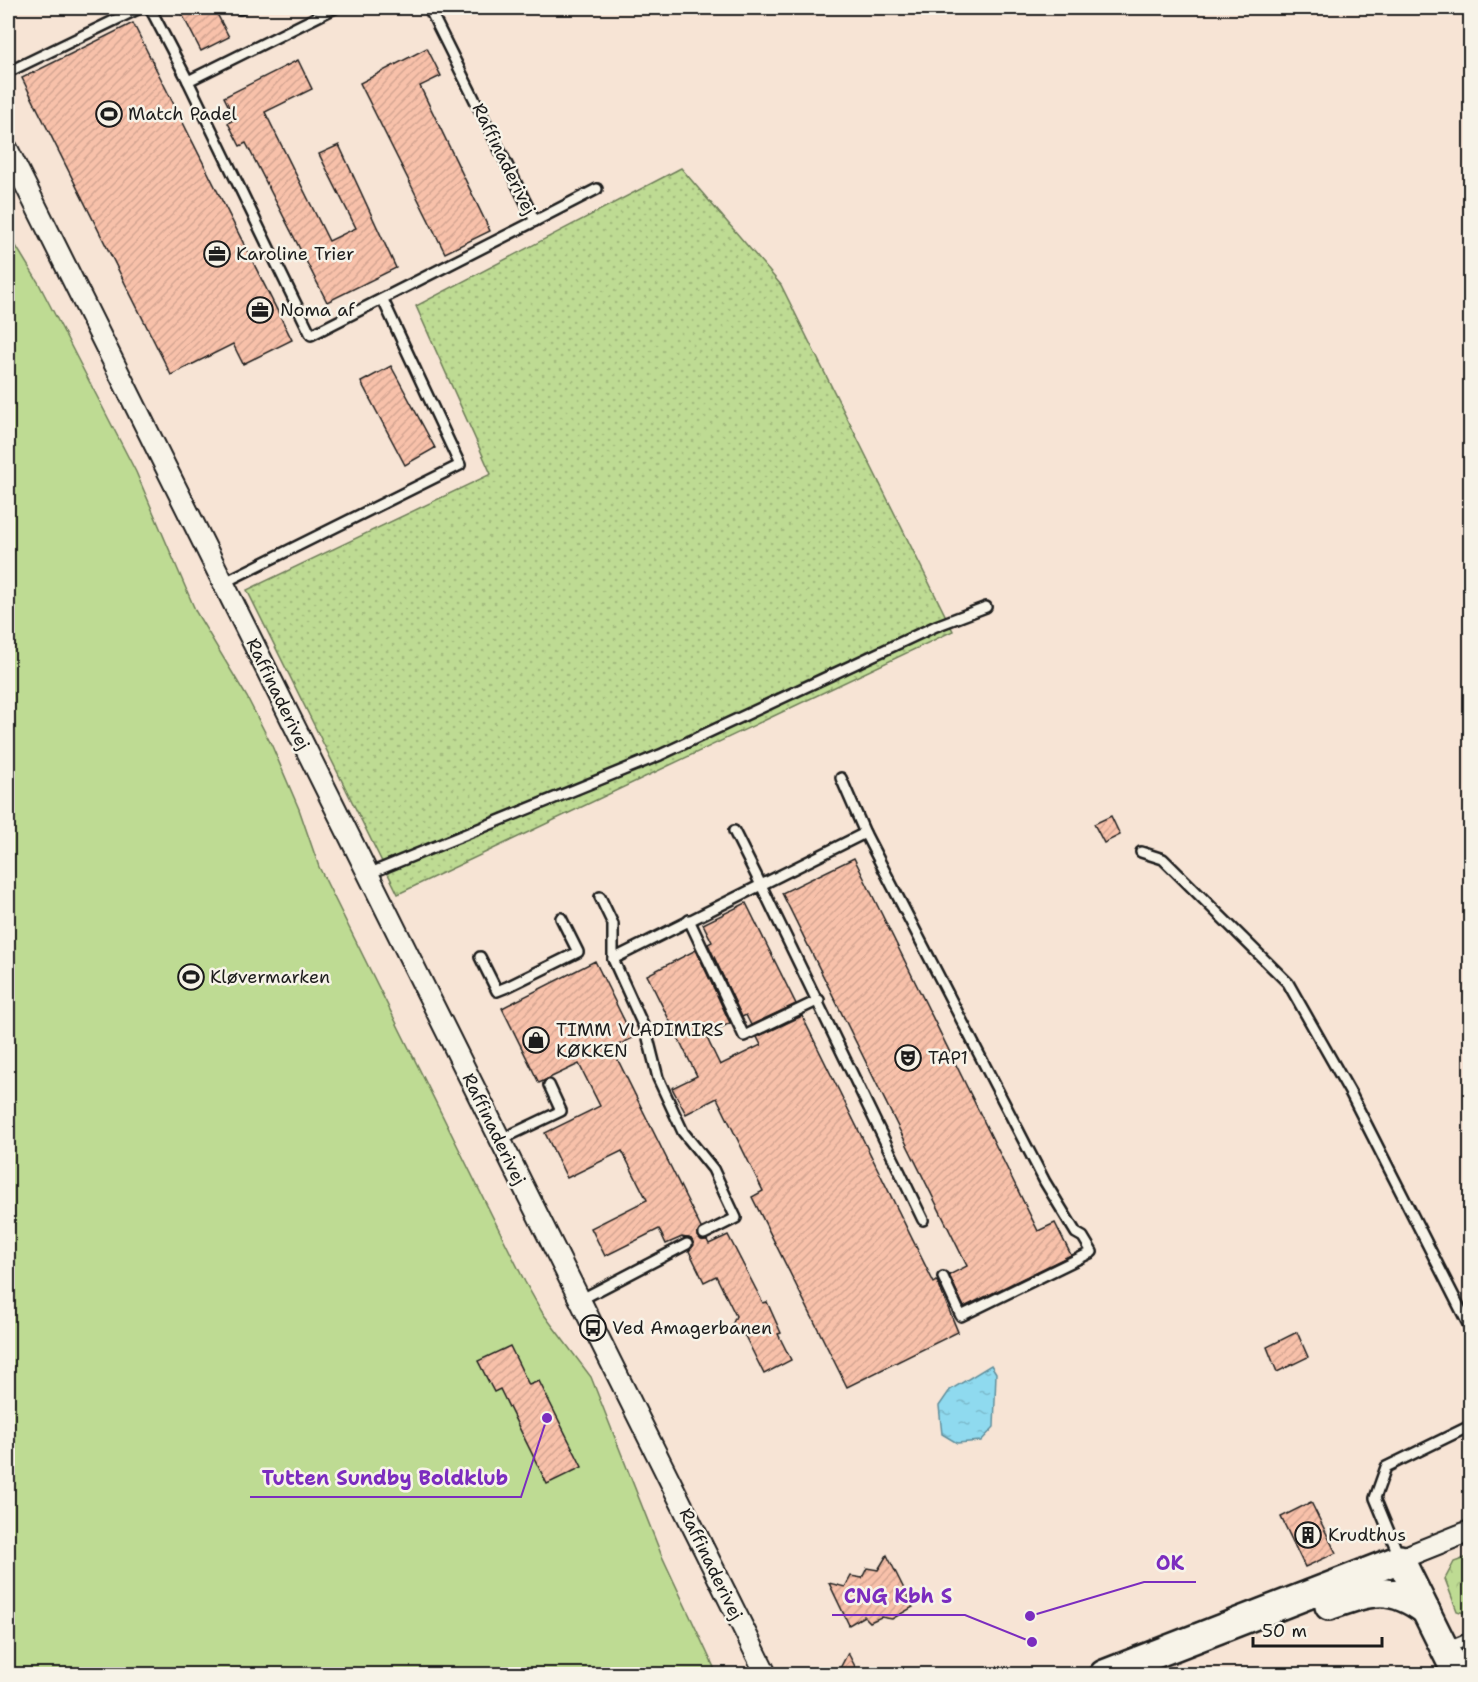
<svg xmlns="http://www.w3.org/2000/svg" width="1478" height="1682" font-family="'Shantell Sans',sans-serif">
<defs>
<pattern id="grass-dots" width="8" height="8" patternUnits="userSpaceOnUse" patternTransform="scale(1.5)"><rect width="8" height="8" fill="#bedb93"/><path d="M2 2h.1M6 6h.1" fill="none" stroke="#a3bb7e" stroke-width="1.8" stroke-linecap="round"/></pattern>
<pattern id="park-crowns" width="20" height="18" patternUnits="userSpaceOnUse" patternTransform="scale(1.5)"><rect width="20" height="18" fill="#bedb93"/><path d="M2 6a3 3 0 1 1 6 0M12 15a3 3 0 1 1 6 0" fill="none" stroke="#a3bb7e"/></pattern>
<pattern id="water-ripples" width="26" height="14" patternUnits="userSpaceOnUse" patternTransform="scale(1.5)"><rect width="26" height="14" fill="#8fdaef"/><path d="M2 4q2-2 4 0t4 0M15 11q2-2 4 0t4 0" fill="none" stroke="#7bbacc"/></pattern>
<pattern id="building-hatch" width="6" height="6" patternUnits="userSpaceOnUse" patternTransform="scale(1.5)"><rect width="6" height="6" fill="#f8c1aa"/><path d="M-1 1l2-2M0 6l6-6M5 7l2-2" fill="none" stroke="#d4a592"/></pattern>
</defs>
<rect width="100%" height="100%" fill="#f7e4d5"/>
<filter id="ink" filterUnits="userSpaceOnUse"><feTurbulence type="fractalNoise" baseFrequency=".0167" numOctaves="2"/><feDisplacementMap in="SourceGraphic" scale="12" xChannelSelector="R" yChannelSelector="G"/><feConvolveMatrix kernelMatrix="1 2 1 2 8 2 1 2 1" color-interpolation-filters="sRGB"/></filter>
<g filter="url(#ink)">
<polygon fill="url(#grass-dots)" stroke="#6d7c58" stroke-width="1.5" points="681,168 781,285 953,631 398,894 247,590 491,474 416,306"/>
<polygon fill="url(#park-crowns)" stroke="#6d7c58" stroke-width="1.5" points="1470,1556 1470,1615 1457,1611 1445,1579 1454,1562"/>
<polygon fill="#bedb93" stroke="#6d7c58" stroke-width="1.5" points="8,233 38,282 136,472 196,612 247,697 272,746 299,809 319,867 525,1282 542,1312 591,1377 661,1554 717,1674 8,1674"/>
<polygon fill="url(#water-ripples)" stroke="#618e9b" stroke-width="1.5" points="991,1365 996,1373 994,1427 981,1441 957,1443 942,1434 939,1406 950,1390"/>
<g fill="url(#building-hatch)" stroke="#1c1c1c" stroke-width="1.5">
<polygon points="179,8 214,8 229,37 201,51"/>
<polygon points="133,23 292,340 243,364 233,344 171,375 22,78"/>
<polygon points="427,48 441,76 420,86 490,231 445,253 360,83"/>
<polygon points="298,60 312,89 265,112 329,241 356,228 319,154 339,145 396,268 327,302 246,143 240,146 228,123 235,119 224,97"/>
<polygon points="391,366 435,448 405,465 361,382"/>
<polygon points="1111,816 1120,835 1104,843 1094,824"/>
<polygon points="854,858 1038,1231 1055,1223 1071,1255 964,1307 949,1275 967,1266 782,893"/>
<polygon points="746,903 796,1004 751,1025 746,1015 742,1017 708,944 712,942 703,924"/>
<polygon points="696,950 730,1023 706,1036 720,1065 761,1045 757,1037 802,1016 934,1283 937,1281 958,1332 847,1387 752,1197 763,1191 717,1098 686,1114 672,1088 697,1076 647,975"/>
<polygon points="595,961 633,1038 612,1048 701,1228 698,1236 701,1240 707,1240 709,1244 728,1235 763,1303 767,1302 781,1333 778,1334 791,1360 764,1374 745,1336 734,1330 732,1325 736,1316 716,1276 704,1282 689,1251 694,1245 691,1239 682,1237 666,1244 659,1229 605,1256 591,1228 647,1200 622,1151 567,1178 545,1133 600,1106 579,1064 539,1083 502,1008"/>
<polygon points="1297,1332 1308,1357 1277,1372 1267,1347"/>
<polygon points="510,1346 529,1385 539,1381 582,1467 547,1484 500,1389 494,1392 478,1361"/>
<polygon points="1311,1502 1336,1553 1305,1567 1281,1517"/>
<polygon points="887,1555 913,1607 892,1619 881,1617 870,1622 864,1616 849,1625 829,1583 845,1587 851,1576 862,1578 867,1568 878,1570"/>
<polygon points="848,1653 859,1674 837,1674"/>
</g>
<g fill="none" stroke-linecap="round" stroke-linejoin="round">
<g stroke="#1c1c1c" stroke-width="14">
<g id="lane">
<polyline points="150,8 188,81"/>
<polyline points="240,8 240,9"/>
<polyline points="335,8 188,81 311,335 535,221 429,8"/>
<polyline points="8,72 140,8"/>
<polyline points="535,221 597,189"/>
<polyline points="223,583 460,465 383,300"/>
<polyline points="841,778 865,833"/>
<polyline points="734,831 761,885 865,833 1045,1182 1076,1233 1083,1237 1092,1252 961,1316 943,1277"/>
<polyline points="1141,852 1163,859 1288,983 1351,1094 1470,1328"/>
<polyline points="368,874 660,755 936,626 986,607"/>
<polyline points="600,897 613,924 613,959 647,1034 658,1078 683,1132 713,1169 736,1218 704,1234"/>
<polyline points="689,920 744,1036 819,1000"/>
<polyline points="480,957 497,991 507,987 578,952 561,918"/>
<polyline points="613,959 761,885 923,1220"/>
<polyline points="500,1140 561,1111 549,1085"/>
<polyline points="580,1300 687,1244"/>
<polyline points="1399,1556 1375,1498 1386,1467 1470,1426"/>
<polyline points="1446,1648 1470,1638"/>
</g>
</g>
<g stroke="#1c1c1c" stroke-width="24">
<g id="street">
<polyline points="8,150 766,1674"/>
<polyline points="1400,1559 1470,1531"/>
</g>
</g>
<g stroke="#1c1c1c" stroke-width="32">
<g id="secondary">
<path d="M1329,1606C1369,1592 1389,1583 1426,1611"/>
<polyline points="1104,1674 1400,1559 1457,1674"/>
</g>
</g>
<use href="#lane" stroke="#f7f3e8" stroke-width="9"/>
<use href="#street" stroke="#f7f3e8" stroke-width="20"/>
<use href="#secondary" stroke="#f7f3e8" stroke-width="27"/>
</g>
</g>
<defs>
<g id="stadium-ring" transform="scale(1.35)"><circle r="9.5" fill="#f7f3e8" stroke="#1c1c1c" stroke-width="1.5"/><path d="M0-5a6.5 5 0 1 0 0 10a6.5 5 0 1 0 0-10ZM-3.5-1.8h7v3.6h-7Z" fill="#1c1c1c"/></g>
<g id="office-ring" transform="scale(1.35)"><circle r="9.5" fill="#f7f3e8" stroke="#1c1c1c" stroke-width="1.5"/><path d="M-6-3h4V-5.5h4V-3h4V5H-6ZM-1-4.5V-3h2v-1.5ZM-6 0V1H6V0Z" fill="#1c1c1c"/></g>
<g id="shop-ring" transform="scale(1.35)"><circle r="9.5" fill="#f7f3e8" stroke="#1c1c1c" stroke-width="1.5"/><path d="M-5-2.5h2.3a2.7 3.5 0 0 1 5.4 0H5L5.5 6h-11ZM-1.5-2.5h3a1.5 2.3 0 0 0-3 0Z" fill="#1c1c1c"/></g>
<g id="theatre-ring" transform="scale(1.35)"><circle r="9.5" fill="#f7f3e8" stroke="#1c1c1c" stroke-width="1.5"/><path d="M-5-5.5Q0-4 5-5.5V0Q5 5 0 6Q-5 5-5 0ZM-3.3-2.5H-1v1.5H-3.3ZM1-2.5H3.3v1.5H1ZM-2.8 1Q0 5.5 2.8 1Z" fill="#1c1c1c"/></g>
<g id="bus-ring" transform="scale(1.35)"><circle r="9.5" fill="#f7f3e8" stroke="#1c1c1c" stroke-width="1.5"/><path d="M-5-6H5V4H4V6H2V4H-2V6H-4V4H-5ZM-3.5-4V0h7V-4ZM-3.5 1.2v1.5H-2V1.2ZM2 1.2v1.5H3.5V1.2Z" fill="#1c1c1c"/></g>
<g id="building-ring" transform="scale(1.35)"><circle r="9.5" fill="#f7f3e8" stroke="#1c1c1c" stroke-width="1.5"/><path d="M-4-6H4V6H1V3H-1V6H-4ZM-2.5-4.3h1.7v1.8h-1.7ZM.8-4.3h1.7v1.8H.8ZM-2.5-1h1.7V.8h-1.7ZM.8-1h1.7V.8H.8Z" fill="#1c1c1c"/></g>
</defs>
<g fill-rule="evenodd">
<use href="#stadium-ring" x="109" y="114"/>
<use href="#office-ring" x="217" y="254"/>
<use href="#office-ring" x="260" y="310"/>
<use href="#stadium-ring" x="191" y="977"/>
<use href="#shop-ring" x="536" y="1040"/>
<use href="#theatre-ring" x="908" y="1058"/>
<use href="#bus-ring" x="593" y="1328"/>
<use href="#building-ring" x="1308" y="1535"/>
</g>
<g text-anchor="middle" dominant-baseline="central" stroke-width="5" stroke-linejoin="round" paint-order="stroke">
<g font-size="18" fill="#1c1c1c" stroke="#f7f3e8" text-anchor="start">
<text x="128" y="114">Match Padel</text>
<text x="236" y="254">Karoline Trier</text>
<text x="280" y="310">Noma af</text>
<text x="210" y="977">Kløvermarken</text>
<text x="556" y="1030">TIMM VLADIMIRS<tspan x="556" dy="21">KØKKEN</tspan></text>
<text x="928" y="1058">TAP1</text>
<text x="612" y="1328">Ved Amagerbanen</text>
<text x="1328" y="1535">Krudthus</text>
</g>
<g font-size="18" fill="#1c1c1c" stroke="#f7f3e8">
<text transform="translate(504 159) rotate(64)">Raffinaderivej</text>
<text transform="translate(278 694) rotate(64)">Raffinaderivej</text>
<text transform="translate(494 1129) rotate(64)">Raffinaderivej</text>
<text transform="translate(711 1564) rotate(64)">Raffinaderivej</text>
</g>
</g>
<path fill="none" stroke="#7b2cbf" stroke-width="2" d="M547 1418L521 1497H250M1030 1616L1144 1582H1196M1032 1642L965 1615H832"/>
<g fill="#7b2cbf" stroke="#f7f3e8" stroke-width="2">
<circle cx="547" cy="1418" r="6"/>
<circle cx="1030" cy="1616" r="6"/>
<circle cx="1032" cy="1642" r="6"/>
</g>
<g font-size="20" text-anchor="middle" font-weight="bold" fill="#7b2cbf" stroke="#f7f3e8" stroke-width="5" stroke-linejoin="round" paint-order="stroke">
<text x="385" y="1485">Tutten Sundby Boldklub</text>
<text x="1170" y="1570">OK</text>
<text x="898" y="1603">CNG Kbh S</text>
</g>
<rect width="1478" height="1682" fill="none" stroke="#f7f3e8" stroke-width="30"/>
<rect x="15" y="15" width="1448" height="1652" fill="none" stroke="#1c1c1c" stroke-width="2" filter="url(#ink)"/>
<path d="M1253 1637v9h129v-9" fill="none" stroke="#1c1c1c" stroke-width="3"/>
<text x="1262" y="1637" font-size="18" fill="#1c1c1c" stroke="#f7f3e8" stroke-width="4.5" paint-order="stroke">50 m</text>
</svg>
